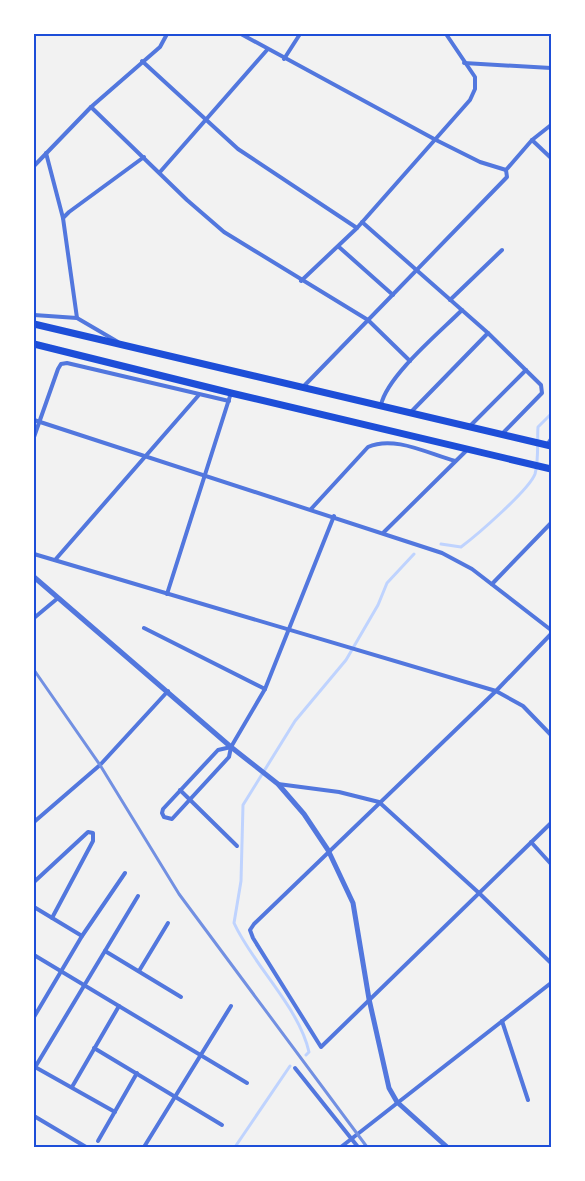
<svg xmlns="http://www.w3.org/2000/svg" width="585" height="1181" font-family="Rubik,sans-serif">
<rect width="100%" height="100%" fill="#f2f2f2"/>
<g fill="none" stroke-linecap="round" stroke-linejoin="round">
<g stroke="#bfd3fe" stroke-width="3">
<path d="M441,544L461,547C477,535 529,490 535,474C539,461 537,441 538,427L551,414"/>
<path d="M306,1055L309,1052C299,1007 253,965 234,923L241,881L243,805L295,721L346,660L378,605L387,583L414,554"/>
<polyline points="235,1147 290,1066"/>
</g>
<g stroke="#5277de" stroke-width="4">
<polyline points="241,34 436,140 480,162 506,170"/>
<polyline points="284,59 300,34"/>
<polyline points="142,61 238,149 357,228"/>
<polyline points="464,63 551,68"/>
<polyline points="91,107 187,200 224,232 368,320 410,361"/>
<polyline points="532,140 551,158"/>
<polyline points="46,153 63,218 77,318"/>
<polyline points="34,166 91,107 160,47 167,34"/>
<polyline points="160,172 267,50"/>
<polyline points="63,218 69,212 144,157"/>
<polyline points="362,222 488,333 541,385 542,393 501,435"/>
<polyline points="339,247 393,295"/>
<polyline points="301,281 357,228 470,100 475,89 475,77 446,34"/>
<polyline points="450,300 502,250"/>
<polyline points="34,315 77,318 118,342"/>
<polyline points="303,387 507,177 506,170 532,140 551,125"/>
<path d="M381,405C387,376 440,332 462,310"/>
<polyline points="411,412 488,333"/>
<polyline points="34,420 442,553 472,569 551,630"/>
<polyline points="470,426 526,370"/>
<polyline points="34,437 58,369 61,364 67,363 229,401"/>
<polyline points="547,445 551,439"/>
<path d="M311,509L368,447C394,435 429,454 455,461"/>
<polyline points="384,532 467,450"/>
<polyline points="34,554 496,691 523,706 551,735"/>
<polyline points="55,560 198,396"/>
<polyline points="492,584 551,523"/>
<polyline points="167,594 231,393"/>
<polyline points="34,618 58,598"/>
<polyline points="144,628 265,689"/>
<polyline points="551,634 496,691 254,924 250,930 253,938 321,1047 551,823"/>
<polyline points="231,747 218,750 163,809 162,813 164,817 172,819 229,757 231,747 265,689 334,516"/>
<polyline points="278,784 339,792 379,802 479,893 551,963"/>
<polyline points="180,790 237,846"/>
<polyline points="34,822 100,765 168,691"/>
<polyline points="531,842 551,864"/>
<polyline points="34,882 88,832 93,833 93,841 52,918"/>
<polyline points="34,907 82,936"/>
<polyline points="105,951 181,997"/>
<polyline points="34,955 247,1083"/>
<polyline points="139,971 168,923"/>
<polyline points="34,1017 82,936 125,873"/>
<polyline points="502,1021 528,1100"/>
<polyline points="94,1048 222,1125"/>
<polyline points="35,1067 115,1112"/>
<polyline points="295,1068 358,1147"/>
<polyline points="34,1069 138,896"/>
<polyline points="72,1087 119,1006"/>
<polyline points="34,1116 86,1147"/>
<polyline points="98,1141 137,1073"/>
<polyline points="144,1147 231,1006"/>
<polyline points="341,1147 551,983"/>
</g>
<polyline stroke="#5277de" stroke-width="5" points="34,577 231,747 278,784 304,814 328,850 353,903 369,999 389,1088 397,1102 447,1147"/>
<g stroke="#1d4ed8" stroke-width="7">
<polyline points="34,324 551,446"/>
<polyline points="34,344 231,393 551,469"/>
</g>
<polyline stroke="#7290e2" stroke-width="3" points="34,670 100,765 179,894 367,1147"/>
</g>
<rect width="585" height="1181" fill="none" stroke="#ffffff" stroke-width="70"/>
<rect x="35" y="35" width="515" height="1111" fill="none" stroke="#1d4ed8" stroke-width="2"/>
</svg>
